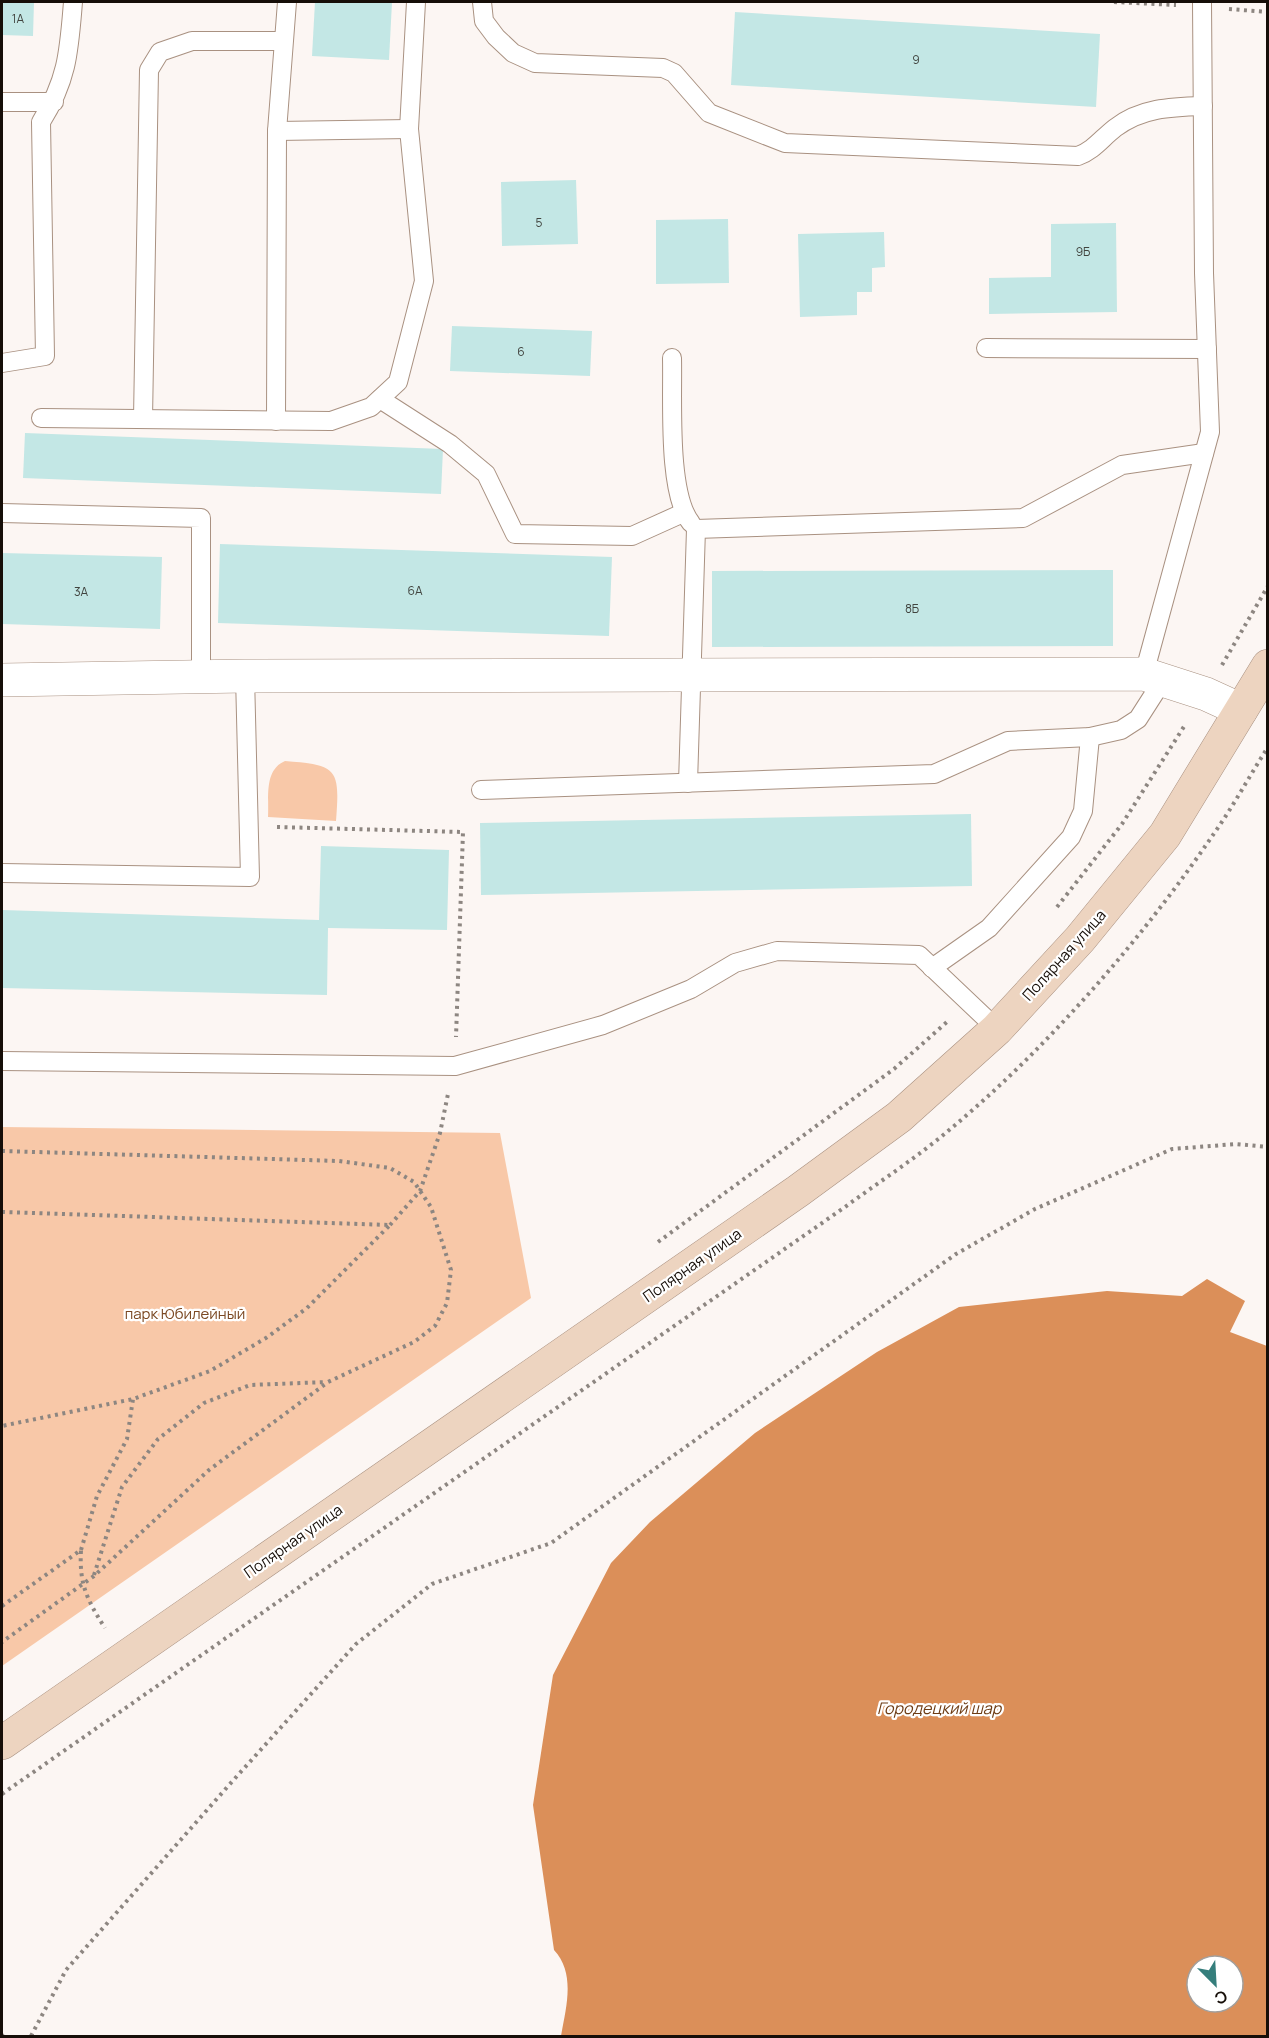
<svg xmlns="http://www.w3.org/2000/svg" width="1269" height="2038" font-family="Manrope,sans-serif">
<rect width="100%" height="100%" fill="#fcf6f3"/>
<g fill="#f8c8a8">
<path d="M285,761C338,765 340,769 336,821L268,817C269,796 264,770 285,761Z"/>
<polygon points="2,1127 500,1133 531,1298 2,1666"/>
</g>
<path fill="#db8f59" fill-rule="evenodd" d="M1207,1279L1245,1301L1230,1332L1267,1346V2036H561C566,2007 576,1974 554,1950L533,1805L553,1675L611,1563L650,1522L755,1433L877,1352L959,1307L1107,1291L1182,1296ZM1197,1966H1233V2002H1197Z"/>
<g fill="#c3e7e5">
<polygon points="2,2 34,2 33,36 2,35"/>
<polygon points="315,2 392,2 389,60 312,56"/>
<polygon points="735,12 1100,34 1096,107 731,85"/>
<polygon points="576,180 578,244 502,246 501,182"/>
<polygon points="728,219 729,283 656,284 656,220"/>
<polygon points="1116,223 1117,312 989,314 989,278 1051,277 1051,224"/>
<polygon points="884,232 885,267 872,268 872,292 857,292 857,315 800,317 798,234"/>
<polygon points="452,326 592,331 590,376 450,371"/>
<polygon points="25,433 443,449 441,494 23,478"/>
<polygon points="220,544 612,557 609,636 218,623"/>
<polygon points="2,553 162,557 160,629 2,624"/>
<polygon points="1113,570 1113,646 712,647 712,571"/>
<polygon points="971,814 972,886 481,895 480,823"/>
<polygon points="321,846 449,850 447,930 328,928 327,995 2,988 2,910 319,920"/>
</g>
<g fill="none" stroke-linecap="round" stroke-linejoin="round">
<g stroke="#a99181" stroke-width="20">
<g id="lane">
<path d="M482,2L484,21L496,37L513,53L535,63L663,68L674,73L709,113L785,143L1078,156C1094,150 1101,139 1115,128C1141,108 1170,107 1203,106"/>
<polyline points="2,102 54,102"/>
<polyline points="277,131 409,129"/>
<polyline points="986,348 1207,349"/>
<path d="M672,358C673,399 667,493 691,523"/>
<path d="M2,363L45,356L41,122C68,79 69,50 73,2"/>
<polyline points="380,399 450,444 486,474 515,534 632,536 683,513"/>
<polyline points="41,418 331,421 371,407 398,382 424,281 409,129 416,2"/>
<polyline points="143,419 149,70 160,52 192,41 283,41"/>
<polyline points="276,421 277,131 287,2"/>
<polyline points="2,513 201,518 201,678"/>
<polyline points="1144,674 1210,432 1204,273 1202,2"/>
<polyline points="688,783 696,529 1023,518 1122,465 1204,453"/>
<polyline points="481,790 934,774 1008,741 1090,737 1121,730 1138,719 1163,680"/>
<polyline points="2,873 250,877 245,676"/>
<polyline points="932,968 989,928 1071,837 1083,811 1090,737"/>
<polyline points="2,1061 455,1066 603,1025 691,989 735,963 777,951 919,955 997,1029"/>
</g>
</g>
<g stroke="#a99181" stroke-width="34">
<polyline id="street" points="2,680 245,676 1144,674 1206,694 1241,710"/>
</g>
<g stroke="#a99181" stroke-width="34">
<polyline id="secondary" points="2,1743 798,1191 899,1117 997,1029 1080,939 1165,835 1268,666"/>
</g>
<g stroke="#8d8681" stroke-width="4" stroke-dasharray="3 4.5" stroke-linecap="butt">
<polyline points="1114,2 1176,5"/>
<polyline points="1229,9 1268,12"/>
<polyline points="1222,665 1268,586"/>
<polyline points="277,827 463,832 456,1037"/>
<polyline points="1057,907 1122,824 1185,725"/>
<polyline points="2,1151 339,1161 390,1168 414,1182 431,1207 451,1270 447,1303 435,1326 414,1342 328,1382 209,1470 94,1576 2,1642"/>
<polyline points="2,1212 390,1225 307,1308 266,1338 210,1371 133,1399 2,1426"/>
<polyline points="390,1225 420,1191 440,1133 448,1094"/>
<polyline points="658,1242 894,1069 948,1021"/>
<polyline points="81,1550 97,1496 127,1439 133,1399"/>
<polyline points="94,1575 122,1487 158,1439 204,1403 250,1385 327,1382"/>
<path d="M2,1606L81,1550C79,1584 87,1600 105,1628"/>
<path d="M2,1794L845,1207C879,1182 916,1158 948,1131C1047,1049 1143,938 1215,832C1234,805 1250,775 1268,747"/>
<polyline points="2,2035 3,2036"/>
<polyline points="31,2036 66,1970 229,1785 356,1644 432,1584 551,1543 956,1254 1035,1209 1172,1149 1236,1144 1268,1147"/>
</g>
<use href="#lane" stroke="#fff" stroke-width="18"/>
<use href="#street" stroke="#fff" stroke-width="33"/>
<use href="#secondary" stroke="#edd4c0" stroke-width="33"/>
</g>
<g text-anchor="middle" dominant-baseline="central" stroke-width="4.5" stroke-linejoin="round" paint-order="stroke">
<g font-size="12" fill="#41443f">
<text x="18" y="18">1А</text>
<text x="916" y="59">9</text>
<text x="539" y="222">5</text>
<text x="1083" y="251">9Б</text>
<text x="521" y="351">6</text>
<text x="415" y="590">6А</text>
<text x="81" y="591">3А</text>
<text x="912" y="608">8Б</text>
</g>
<g font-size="15" fill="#160e08" stroke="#fff">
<text transform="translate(1064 955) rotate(-48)">Полярная улица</text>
<text transform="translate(692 1265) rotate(-35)">Полярная улица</text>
<text transform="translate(293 1541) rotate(-35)">Полярная улица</text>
</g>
<g font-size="15" fill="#7b4822" stroke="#fff">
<text x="185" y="1313">парк Юбилейный</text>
</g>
<g font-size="16" font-style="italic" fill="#6d3b13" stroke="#fff">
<text x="939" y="1708">Городецкий шар</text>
</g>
</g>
<rect width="1269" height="2038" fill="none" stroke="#160e08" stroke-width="6"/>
<g transform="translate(1215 1984) rotate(156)"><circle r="28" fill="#ffffff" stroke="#a29f9c" stroke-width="1.5"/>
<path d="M0-4.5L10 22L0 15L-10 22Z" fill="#357e7c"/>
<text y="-9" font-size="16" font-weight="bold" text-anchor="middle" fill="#160e08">С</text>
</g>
</svg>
